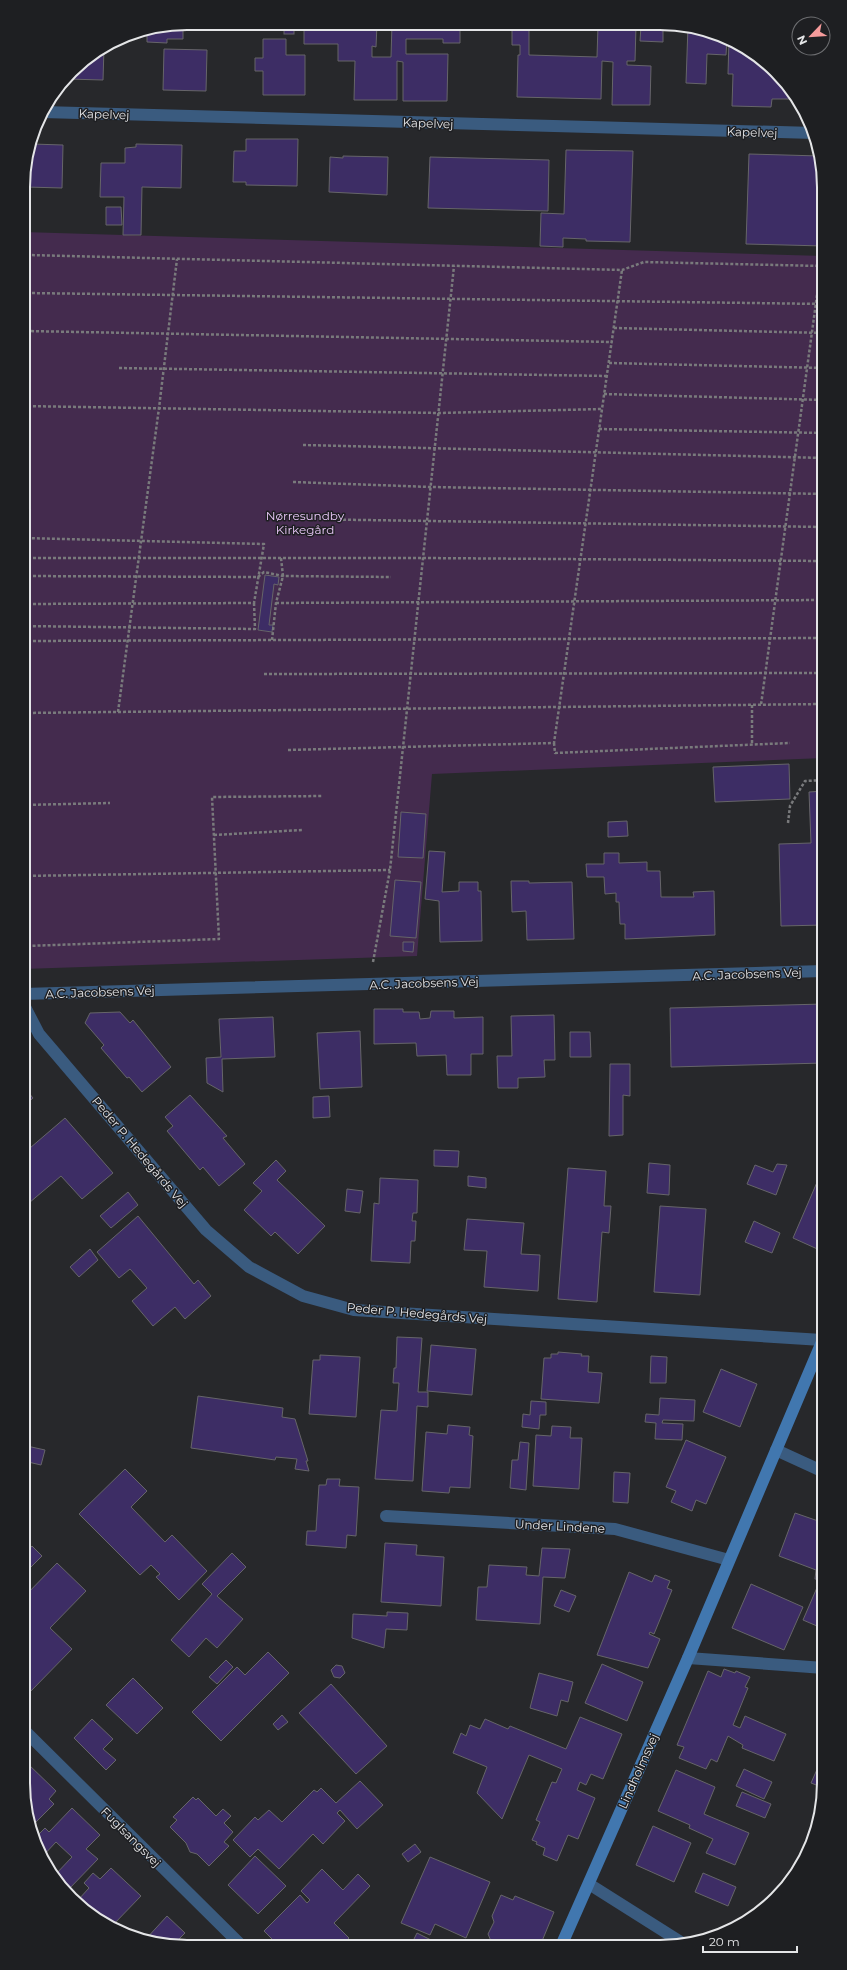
<svg xmlns="http://www.w3.org/2000/svg" width="847" height="1970" font-family="Montserrat,sans-serif">
<rect width="100%" height="100%" fill="#27282b"/>
<polygon fill="#442b4e" points="23,232 824,256 824,758 432,774 417,956 23,969"/>
<g fill="#3d2d65" stroke="#666569">
<polygon points="183,24 183,39 167,39 167,43 147,42 147,31"/>
<rect x="284" y="24" width="10" height="10"/>
<polygon points="304,24 377,24 376,47 372,46 372,57 391,57 392,24 460,25 460,43 443,43 443,39 406,39 406,54 448,54 447,101 403,101 403,62 397,61 397,100 354,100 355,61 338,61 338,44 304,44"/>
<polygon points="512,25 529,25 529,55 597,57 598,26 636,26 635,61 627,61 627,65 651,66 650,105 612,105 613,62 602,61 601,99 517,97 518,55 520,55 520,45 512,45"/>
<polygon points="641,26 663,26 663,42 640,41"/>
<polygon points="688,26 727,38 726,55 707,54 706,84 686,83"/>
<polygon points="263,39 286,39 286,55 305,55 305,95 263,95 263,71 255,71 255,58 263,58"/>
<polygon points="729,39 768,64 790,91 790,99 772,99 771,107 732,106 733,74 728,74"/>
<polygon points="104,48 103,80 67,79 79,64"/>
<polygon points="164,49 207,50 206,91 163,90"/>
<polygon points="246,139 298,139 297,186 246,185 246,182 233,182 234,151 246,151"/>
<polygon points="32,144 63,145 62,188 26,187 26,166"/>
<polygon points="136,144 182,145 181,188 142,187 141,235 123,235 124,197 100,197 101,163 125,163 125,148 136,147"/>
<polygon points="566,150 633,151 630,242 586,241 586,239 563,238 563,247 540,246 541,213 564,214"/>
<polygon points="749,154 820,156 824,187 824,246 746,244"/>
<polygon points="343,156 388,157 387,195 329,192 330,157 343,158"/>
<polygon points="430,157 549,160 548,211 428,208"/>
<polygon points="106,207 121,207 122,225 106,225"/>
<polygon points="265,575 279,577 278,585 274,584 269,625 273,625 272,632 258,630"/>
<polygon points="789,764 790,799 715,802 713,767"/>
<polygon points="824,791 824,925 781,926 779,844 811,843 809,792"/>
<polygon points="401,812 426,814 423,858 398,857"/>
<polygon points="627,821 628,836 608,837 608,822"/>
<polygon points="429,851 445,852 442,892 459,891 459,882 478,882 478,891 481,891 482,941 440,942 439,901 425,899"/>
<polygon points="604,853 619,853 619,863 647,862 647,871 660,871 661,897 694,897 693,892 714,891 715,935 625,939 625,924 620,924 619,902 616,902 616,893 605,894 604,877 587,877 586,864 604,864"/>
<polygon points="395,880 421,882 416,938 390,936"/>
<polygon points="511,881 529,881 529,883 572,882 574,939 527,940 526,911 512,912"/>
<polygon points="403,942 414,942 413,952 403,951"/>
<polygon points="824,1004 824,1063 671,1067 670,1008"/>
<polygon points="374,1009 403,1009 403,1012 419,1012 420,1019 430,1018 431,1011 454,1011 454,1018 483,1017 483,1054 471,1054 471,1075 447,1075 446,1055 417,1056 416,1043 374,1044"/>
<polygon points="120,1012 130,1023 133,1020 171,1067 142,1092 129,1077 127,1078 101,1048 104,1045 85,1023 90,1013"/>
<polygon points="554,1015 555,1060 544,1060 545,1077 518,1078 518,1088 498,1088 497,1056 512,1056 511,1016"/>
<polygon points="273,1017 275,1057 222,1059 223,1092 207,1083 206,1058 221,1057 219,1019"/>
<polygon points="360,1031 362,1087 320,1089 317,1033"/>
<polygon points="570,1032 590,1032 591,1057 570,1057"/>
<polygon points="610,1064 630,1064 630,1096 623,1095 623,1135 609,1136"/>
<polygon points="23,1086 33,1098 23,1107"/>
<polygon points="190,1095 227,1136 223,1138 245,1164 219,1186 203,1167 200,1170 167,1131 173,1126 165,1117"/>
<polygon points="329,1096 330,1117 313,1118 313,1097"/>
<polygon points="65,1118 113,1173 82,1199 61,1176 23,1208 23,1154"/>
<polygon points="434,1150 459,1151 458,1167 434,1166"/>
<polygon points="276,1160 286,1171 277,1180 325,1226 298,1254 275,1232 271,1236 244,1210 262,1191 253,1183"/>
<polygon points="649,1163 670,1165 669,1195 647,1193"/>
<polygon points="777,1164 787,1165 776,1195 747,1184 755,1165 773,1172"/>
<polygon points="568,1168 606,1171 604,1206 611,1206 609,1233 602,1232 597,1302 558,1299"/>
<polygon points="821,1173 824,1174 824,1252 793,1238"/>
<polygon points="468,1176 486,1178 486,1188 468,1186"/>
<polygon points="380,1178 418,1180 417,1213 413,1213 412,1221 416,1221 415,1241 411,1241 410,1263 371,1261 374,1203 379,1204"/>
<polygon points="347,1189 363,1191 360,1213 345,1211"/>
<polygon points="128,1192 138,1205 111,1228 100,1216"/>
<polygon points="660,1206 706,1209 700,1295 654,1292"/>
<polygon points="138,1216 194,1284 198,1280 211,1296 185,1319 175,1307 153,1326 132,1301 147,1288 130,1269 119,1278 97,1252"/>
<polygon points="467,1219 524,1223 521,1254 540,1255 538,1291 484,1287 487,1251 464,1250"/>
<polygon points="754,1221 780,1233 772,1253 745,1242"/>
<polygon points="90,1249 98,1260 79,1277 70,1267"/>
<polygon points="397,1337 422,1338 418,1392 428,1392 428,1407 417,1406 413,1481 375,1479 381,1410 397,1411 399,1383 393,1383 394,1368 396,1368"/>
<polygon points="431,1345 476,1349 472,1395 427,1391"/>
<polygon points="558,1352 582,1354 581,1356 589,1356 588,1372 602,1373 599,1403 541,1399 544,1358 551,1358 551,1354 558,1354"/>
<polygon points="320,1355 360,1357 356,1417 309,1414 313,1360 320,1360"/>
<polygon points="651,1356 667,1357 666,1383 650,1383"/>
<polygon points="721,1369 757,1384 740,1427 703,1412"/>
<polygon points="198,1396 283,1408 282,1417 295,1419 308,1461 306,1461 309,1471 295,1469 297,1459 276,1457 275,1460 191,1448"/>
<polygon points="660,1398 695,1400 694,1421 663,1420 662,1423 683,1424 682,1440 655,1439 656,1423 645,1422 646,1414 659,1415"/>
<polygon points="531,1401 546,1402 546,1415 540,1415 539,1429 522,1427 523,1414 530,1415"/>
<polygon points="448,1425 470,1427 469,1435 473,1436 470,1488 450,1487 449,1493 422,1491 426,1432 447,1434"/>
<polygon points="552,1426 571,1427 570,1438 582,1438 579,1489 533,1486 536,1435 551,1436"/>
<polygon points="686,1440 726,1457 706,1504 696,1500 692,1511 671,1502 676,1491 666,1487"/>
<polygon points="520,1442 529,1443 526,1490 510,1488 512,1460 518,1460"/>
<polygon points="27,1446 45,1450 41,1465 24,1461"/>
<polygon points="125,1469 147,1491 131,1507 165,1542 172,1535 207,1571 179,1600 156,1577 160,1574 151,1565 140,1575 79,1514"/>
<polygon points="614,1472 630,1473 628,1503 613,1502"/>
<polygon points="327,1479 340,1479 339,1486 359,1487 356,1536 347,1535 346,1548 306,1545 307,1531 316,1531 319,1485 326,1485"/>
<polygon points="795,1513 824,1523 824,1580 815,1579 816,1570 779,1556"/>
<polygon points="385,1543 417,1545 416,1555 444,1557 441,1606 381,1602"/>
<polygon points="32,1546 42,1556 23,1575 23,1556"/>
<polygon points="542,1548 570,1549 565,1578 543,1577 540,1624 476,1620 478,1587 487,1587 489,1565 527,1567 526,1575 539,1576"/>
<polygon points="232,1553 246,1567 217,1596 243,1619 217,1648 206,1638 189,1657 171,1640 212,1594 202,1584"/>
<polygon points="57,1563 86,1591 50,1628 72,1649 30,1692 23,1685 23,1654 28,1649 23,1644 23,1598"/>
<polygon points="629,1572 652,1582 655,1575 670,1581 667,1588 672,1590 654,1634 650,1632 649,1634 660,1639 648,1668 597,1655"/>
<polygon points="819,1583 824,1585 824,1629 803,1620"/>
<polygon points="751,1584 803,1607 784,1650 732,1628"/>
<polygon points="561,1590 576,1596 569,1612 554,1606"/>
<polygon points="387,1612 408,1613 407,1630 386,1629 384,1648 352,1638 353,1614 387,1616"/>
<polygon points="268,1652 289,1673 221,1741 192,1712 237,1667 245,1675"/>
<polygon points="226,1660 233,1667 217,1684 209,1677"/>
<polygon points="602,1664 643,1682 627,1721 585,1703"/>
<polygon points="336,1665 342,1666 345,1673 340,1678 334,1677 331,1670"/>
<polygon points="724,1669 735,1673 736,1671 750,1677 745,1687 748,1688 733,1725 740,1728 745,1716 786,1734 774,1761 742,1748 743,1745 728,1736 717,1762 711,1759 706,1769 679,1758 684,1747 677,1745 708,1671 721,1677"/>
<polygon points="539,1673 573,1682 568,1702 561,1700 557,1716 530,1708"/>
<polygon points="133,1678 163,1708 137,1734 106,1705"/>
<polygon points="331,1684 387,1746 356,1774 299,1713"/>
<polygon points="282,1715 288,1722 278,1730 273,1724"/>
<polygon points="580,1717 622,1734 603,1779 591,1774 586,1785 580,1782 577,1790 595,1798 578,1839 568,1835 557,1861 543,1855 545,1848 536,1844 537,1842 532,1840 540,1822 536,1820 552,1782 556,1783 562,1769 529,1755 502,1819 477,1793 487,1767 453,1753 461,1733 466,1736 470,1725 480,1729 485,1719 508,1729 510,1726 566,1749"/>
<polygon points="92,1719 113,1739 103,1749 116,1760 106,1770 74,1738"/>
<polygon points="26,1762 56,1791 49,1799 54,1804 36,1822 27,1815 23,1783 23,1765"/>
<polygon points="819,1765 824,1767 824,1788 811,1783"/>
<polygon points="744,1769 772,1782 764,1799 736,1786"/>
<polygon points="676,1770 715,1787 704,1814 749,1833 735,1865 706,1853 713,1839 689,1828 690,1825 658,1811"/>
<polygon points="360,1781 383,1805 357,1829 340,1810 337,1813 345,1821 323,1844 313,1834 279,1869 258,1849 250,1857 233,1840 255,1817 258,1820 269,1810 282,1822 314,1790 317,1792 321,1788 336,1803"/>
<polygon points="742,1792 771,1804 765,1818 736,1806"/>
<polygon points="193,1797 196,1800 198,1798 216,1816 223,1809 231,1816 224,1823 233,1832 224,1842 229,1846 209,1866 197,1854 190,1852 186,1843 170,1827 177,1820 173,1817"/>
<polygon points="72,1808 100,1835 86,1849 98,1859 67,1891 54,1876 72,1857 56,1842 42,1857 34,1839 45,1828 49,1832"/>
<polygon points="653,1826 691,1843 674,1882 636,1865"/>
<polygon points="415,1844 421,1852 408,1862 402,1854"/>
<polygon points="255,1856 286,1886 258,1914 228,1885"/>
<polygon points="430,1857 490,1882 466,1938 435,1924 430,1935 401,1923"/>
<polygon points="111,1868 141,1896 111,1927 98,1919 78,1900 89,1888 84,1883 93,1873 100,1879"/>
<polygon points="322,1869 343,1890 358,1874 370,1886 334,1923 349,1938 342,1945 295,1945 292,1942 290,1945 278,1945 264,1931 300,1895 307,1903 310,1900 301,1891"/>
<polygon points="703,1873 736,1887 728,1906 695,1892"/>
<polygon points="501,1895 513,1900 515,1896 554,1912 540,1946 494,1946 495,1943 491,1941 488,1934 494,1922 492,1916"/>
<polygon points="167,1916 185,1933 174,1944 156,1944 145,1940"/>
<polygon points="417,1933 443,1946 411,1945"/>
</g>
<g fill="none" stroke-linecap="round" stroke-linejoin="round">
<g stroke="#797a7c" stroke-width="2.5" stroke-dasharray="3 2" stroke-linecap="butt">
<polyline points="27,293 824,304"/>
<polyline points="614,328 824,333"/>
<polyline points="26,331 612,342"/>
<polyline points="609,363 824,368"/>
<polyline points="119,368 607,376"/>
<polyline points="604,394 824,400"/>
<polyline points="23,406 439,413 602,409"/>
<polyline points="23,411 28,255 622,270 644,262 821,266 761,705"/>
<polyline points="599,429 824,433"/>
<polyline points="303,445 824,458"/>
<polyline points="293,482 431,487 824,494"/>
<polyline points="298,519 824,527"/>
<polyline points="23,558 423,558 824,561"/>
<polyline points="23,576 258,577 264,572 283,576 391,577"/>
<polyline points="276,603 824,600"/>
<polyline points="23,604 254,603 264,544 23,538"/>
<polyline points="23,626 255,629 254,603"/>
<polyline points="272,640 276,603 283,576 281,558"/>
<polyline points="23,641 824,638"/>
<polyline points="264,674 824,673"/>
<polyline points="752,705 752,745"/>
<polyline points="118,712 159,408 177,259"/>
<polyline points="23,713 824,704"/>
<polyline points="554,743 555,753 790,743"/>
<polyline points="288,750 554,743 622,270"/>
<polyline points="23,805 110,803"/>
<polyline points="788,823 790,806 805,781 824,780"/>
<polyline points="214,835 302,830"/>
<polyline points="23,876 390,870"/>
<polyline points="23,944 27,946 219,939 212,797 322,796"/>
<polyline points="373,962 390,870 454,266"/>
</g>
<g stroke="#3a5b7f" stroke-width="12">
<polyline points="42,112 814,133"/>
<polyline points="23,994 824,971"/>
<polyline points="23,1003 39,1034 206,1230 249,1267 303,1296 354,1310 822,1340"/>
<polyline points="776,1450 824,1472"/>
<polyline points="386,1516 615,1529 729,1560"/>
<polyline points="688,1658 824,1668"/>
<polyline points="23,1729 240,1944"/>
<polyline points="589,1884 684,1944"/>
</g>
<polyline stroke="#4177af" stroke-width="12" points="561,1946 688,1658 824,1337"/>
</g>
<g text-anchor="middle" dominant-baseline="central" stroke-width="3" stroke-linejoin="round" paint-order="stroke">
<g font-size="12" fill="#e4e5e7" stroke="#1e1f22">
<text transform="translate(104 114) rotate(2)">Kapelvej</text>
<text transform="translate(428 123) rotate(2)">Kapelvej</text>
<text transform="translate(752 132) rotate(2)">Kapelvej</text>
<text transform="translate(747 974) rotate(-2)">A.C. Jacobsens Vej</text>
<text transform="translate(424 983) rotate(-2)">A.C. Jacobsens Vej</text>
<text transform="translate(100 992) rotate(-2)">A.C. Jacobsens Vej</text>
<text transform="translate(140 1152) rotate(50)">Peder P. Hedegårds Vej</text>
<text transform="translate(417 1313) rotate(5)">Peder P. Hedegårds Vej</text>
<text transform="translate(560 1526) rotate(3)">Under Lindene</text>
<text transform="translate(638 1771) rotate(-66)">Lindholmsvej</text>
<text transform="translate(131 1837) rotate(45)">Fuglsangsvej</text>
</g>
<g font-size="12" fill="#eac8f9" stroke="#1e1f22">
<text x="305" y="515">Nørresundby<tspan x="305" dy="14">Kirkegård</tspan></text>
</g>
</g>
<path d="M0 0H847V1970H0ZM187 30H660A157 157 0 0 1 817 187V1783A157 157 0 0 1 660 1940H187A157 157 0 0 1 30 1783V187A157 157 0 0 1 187 30Z" fill="#1e1f22" fill-rule="evenodd"/>
<path fill="none" stroke="#e4e5e7" stroke-width="2" d="M187 30H660A157 157 0 0 1 817 187V1783A157 157 0 0 1 660 1940H187A157 157 0 0 1 30 1783V187A157 157 0 0 1 187 30Z"/>
<g transform="translate(811 36) rotate(245)"><circle r="19" fill="#1e1f22" stroke="#6d6e71"/>
<path d="M0-3L7 15L0 10L-7 15Z" fill="#f59b9b"/>
<text y="-6" font-size="11" font-weight="bold" text-anchor="middle" fill="#e4e5e7">N</text>
</g>
<path d="M703 1946v6h94v-6" fill="none" stroke="#e4e5e7" stroke-width="2"/>
<text x="709" y="1946" font-size="12" fill="#e4e5e7" stroke="#1e1f22" stroke-width="3" paint-order="stroke">20 m</text>
</svg>
